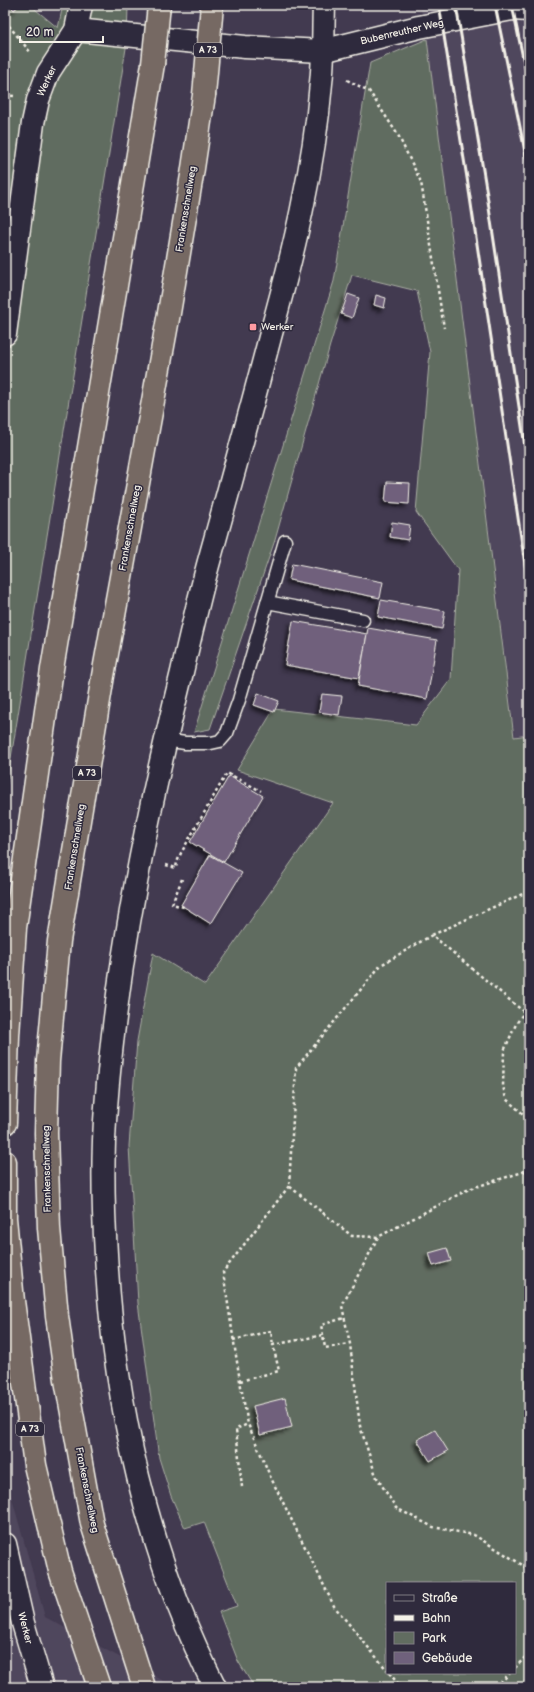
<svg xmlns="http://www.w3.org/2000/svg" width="534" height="1692" font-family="'Balsamiq Sans',sans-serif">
<defs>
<filter id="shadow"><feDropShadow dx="-3.5" dy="3.5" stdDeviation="2" flood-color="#0009"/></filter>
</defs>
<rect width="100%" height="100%" fill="#423a50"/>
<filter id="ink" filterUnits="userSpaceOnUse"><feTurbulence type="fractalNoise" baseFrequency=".025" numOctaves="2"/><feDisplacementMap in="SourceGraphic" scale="8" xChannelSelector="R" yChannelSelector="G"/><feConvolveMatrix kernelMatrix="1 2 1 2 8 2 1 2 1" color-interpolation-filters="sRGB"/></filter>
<g filter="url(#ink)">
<g fill="#50465d">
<polygon points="420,5 529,5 529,735 515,737 427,39"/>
<polygon points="5,1465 8,1484 45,1617 175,1687 5,1687"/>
</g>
<g fill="#616c60" stroke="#aaaea4" fill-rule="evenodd">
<polygon points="5,5 30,5 58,28 63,5 128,5 127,42 5,795"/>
<path d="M427,39L514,737L529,735V1687H254L238,1661L219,1612L237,1606L204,1522L185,1528L171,1496L159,1458L138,1303L129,1146L137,1041L153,953L205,985L333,803L237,770L274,709L416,725L451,679L458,570L416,512L430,352L417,291L352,275L330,345L275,540L210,729L194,732L334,281L370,63ZM387,1583H515V1673H387Z"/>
</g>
<g fill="#6f617c" stroke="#f4f1e8" filter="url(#shadow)">
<polygon points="9,5 20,5 14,10"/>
<polygon points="348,294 359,298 352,318 341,314"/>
<polygon points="376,295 386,298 384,308 374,305"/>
<polygon points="387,482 410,483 409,504 385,502"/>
<polygon points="392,522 410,525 408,540 390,537"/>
<polygon points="292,564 383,582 380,598 289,580"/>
<polygon points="381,600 445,611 442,629 378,617"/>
<polygon points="293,621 367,634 359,678 285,665"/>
<polygon points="368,628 437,640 427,699 358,686"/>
<polygon points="258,693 279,701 274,712 254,705"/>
<polygon points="322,694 342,696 339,715 319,712"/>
<polygon points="229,776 263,796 224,862 190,842"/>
<polygon points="210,855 242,873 211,924 181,905"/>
<polygon points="447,1248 451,1261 433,1266 429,1253"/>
<polygon points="285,1398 292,1427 260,1435 253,1406"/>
<polygon points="435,1430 448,1451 430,1461 417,1440"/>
</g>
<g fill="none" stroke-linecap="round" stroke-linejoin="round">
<g stroke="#f4f1e8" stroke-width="15">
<g id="service">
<polyline points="267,602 363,620"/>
<polyline points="165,740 185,743 211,743 220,741 227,733 239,700 285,541"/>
</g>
</g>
<g stroke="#f4f1e8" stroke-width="25">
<g id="minor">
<polyline points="76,30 245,47 322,51 419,27 512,9 529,10"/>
<polyline points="5,334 33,123 38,100 48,73 76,30 81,5"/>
<polyline points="5,1544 23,1623 42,1687"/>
</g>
</g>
<g stroke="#f4f1e8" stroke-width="25">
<path id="secondary" d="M215,1687C147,1554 114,1403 106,1254C103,1205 102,1155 106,1107C117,960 147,815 182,672C191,633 200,593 211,554C231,482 251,410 270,337C293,254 314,169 321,83C324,57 323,31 324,5"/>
</g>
<g stroke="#f4f1e8" stroke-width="25">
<g id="motorway">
<polyline points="5,1123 8,1036 15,928 52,669 153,64"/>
<polyline points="5,1162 5,1218 13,1301 35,1465 60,1571 99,1687"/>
<polyline points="144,1687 92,1524 66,1380 57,1316 49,1228 46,1133 48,1061 59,941 103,676 169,313 192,175 204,95"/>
</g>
</g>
<g stroke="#f4f1e8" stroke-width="2.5" stroke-dasharray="3 3" stroke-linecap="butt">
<polyline points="5,21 31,53"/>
<polyline points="347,80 369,91 398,135 421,182 444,328"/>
<polyline points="5,95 14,96"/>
<polyline points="166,865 176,868 177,862 181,853 227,773 261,791"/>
<polyline points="182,879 172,904 184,907"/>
<polyline points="432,935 529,891"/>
<polyline points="529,1005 516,1024 504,1051 503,1086 506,1099 529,1119"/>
<polyline points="524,1012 432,935 381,965 296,1068 289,1186 352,1236 378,1237 469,1189 529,1170"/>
<polyline points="289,1186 223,1272 240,1381 248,1424 270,1476 334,1606 387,1670"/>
<polyline points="378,1237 342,1306 350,1344 360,1426 376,1476 396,1508 433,1527 474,1535 524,1566 529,1572"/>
<polyline points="323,1335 321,1325 344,1318"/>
<polyline points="233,1340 271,1331 273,1345"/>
<polyline points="240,1381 279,1371 273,1345 323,1335 325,1348 350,1344"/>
<polyline points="242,1487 236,1429 248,1424"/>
<polyline points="515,1668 529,1653"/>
<polyline points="389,1673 401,1687"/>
<polyline points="496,1687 510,1673"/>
</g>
<use href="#service" stroke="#2f2a3d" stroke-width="12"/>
<use href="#minor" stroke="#2f2a3d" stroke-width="22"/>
<use href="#secondary" stroke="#2f2a3d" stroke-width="22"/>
<use href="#motorway" stroke="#766964" stroke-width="22"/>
<g stroke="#f4f1e8" stroke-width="3">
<polyline points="439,5 468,184 529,591"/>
<polyline points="456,5 486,188 529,473"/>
<polyline points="495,5 529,171"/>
<polyline points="512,5 529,87"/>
</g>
<g stroke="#f4f1e8" stroke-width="25" stroke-linecap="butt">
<g id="motorway-bridge">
<polyline points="153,64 159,5"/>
<polyline points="204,95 212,5"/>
</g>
</g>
<use href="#motorway-bridge" stroke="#766964" stroke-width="22"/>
</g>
</g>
<rect fill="#ff9aa2" stroke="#2f2a3d" stroke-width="1.5" x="249" y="323" width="8" height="8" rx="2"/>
<g text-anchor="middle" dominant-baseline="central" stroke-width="3" stroke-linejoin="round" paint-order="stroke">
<g fill="#2f2a3d" stroke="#b9b5b5" stroke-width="1">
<rect x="194" y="43" width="28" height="14" rx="3"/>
<rect x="73" y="766" width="28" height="14" rx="3"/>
<rect x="16" y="1422" width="28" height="14" rx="3"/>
</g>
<g font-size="9" font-weight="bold" fill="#f4f1e8">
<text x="208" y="50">A 73</text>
<text x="87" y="773">A 73</text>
<text x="30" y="1429">A 73</text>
</g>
<g font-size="10" fill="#f4f1e8" stroke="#2f2a3d">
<text transform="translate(402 32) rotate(-13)">Bubenreuther Weg</text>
<text transform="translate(47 81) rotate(-65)">Werker</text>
<text transform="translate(186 209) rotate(-81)">Frankenschnellweg</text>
<text transform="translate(130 528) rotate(-80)">Frankenschnellweg</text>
<text transform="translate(75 847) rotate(-81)">Frankenschnellweg</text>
<text transform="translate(47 1169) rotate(-91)">Frankenschnellweg</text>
<text transform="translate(87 1490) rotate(79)">Frankenschnellweg</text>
<text transform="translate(25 1628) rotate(75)">Werker</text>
</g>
<g font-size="10" fill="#f4f1e8" stroke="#2f2a3d" text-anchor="start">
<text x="261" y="327">Werker</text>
</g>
</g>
<rect width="534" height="1692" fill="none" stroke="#2f2a3d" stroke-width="20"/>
<rect x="10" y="10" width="514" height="1672" fill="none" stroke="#f4f1e8" stroke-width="1.5" filter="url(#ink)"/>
<rect x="386" y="1582" width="130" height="92" fill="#2f2a3d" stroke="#7e7a81"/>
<rect x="394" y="1595" width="20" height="6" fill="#2f2a3d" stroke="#7e7a81"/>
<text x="422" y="1602" font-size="12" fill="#f4f1e8">Straße</text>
<rect x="394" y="1615" width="20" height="6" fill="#f4f1e8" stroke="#7e7a81"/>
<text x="422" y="1622" font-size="12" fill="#f4f1e8">Bahn</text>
<rect x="394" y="1632" width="20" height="12" fill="#616c60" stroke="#7e7a81"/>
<text x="422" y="1642" font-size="12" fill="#f4f1e8">Park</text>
<rect x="394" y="1652" width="20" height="12" fill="#6f617c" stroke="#7e7a81"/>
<text x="422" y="1662" font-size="12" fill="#f4f1e8">Gebäude</text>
<path d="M20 36v6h83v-6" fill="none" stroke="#f4f1e8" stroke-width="2"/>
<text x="26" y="36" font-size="12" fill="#f4f1e8" stroke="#2f2a3d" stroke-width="3" paint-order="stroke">20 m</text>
</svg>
